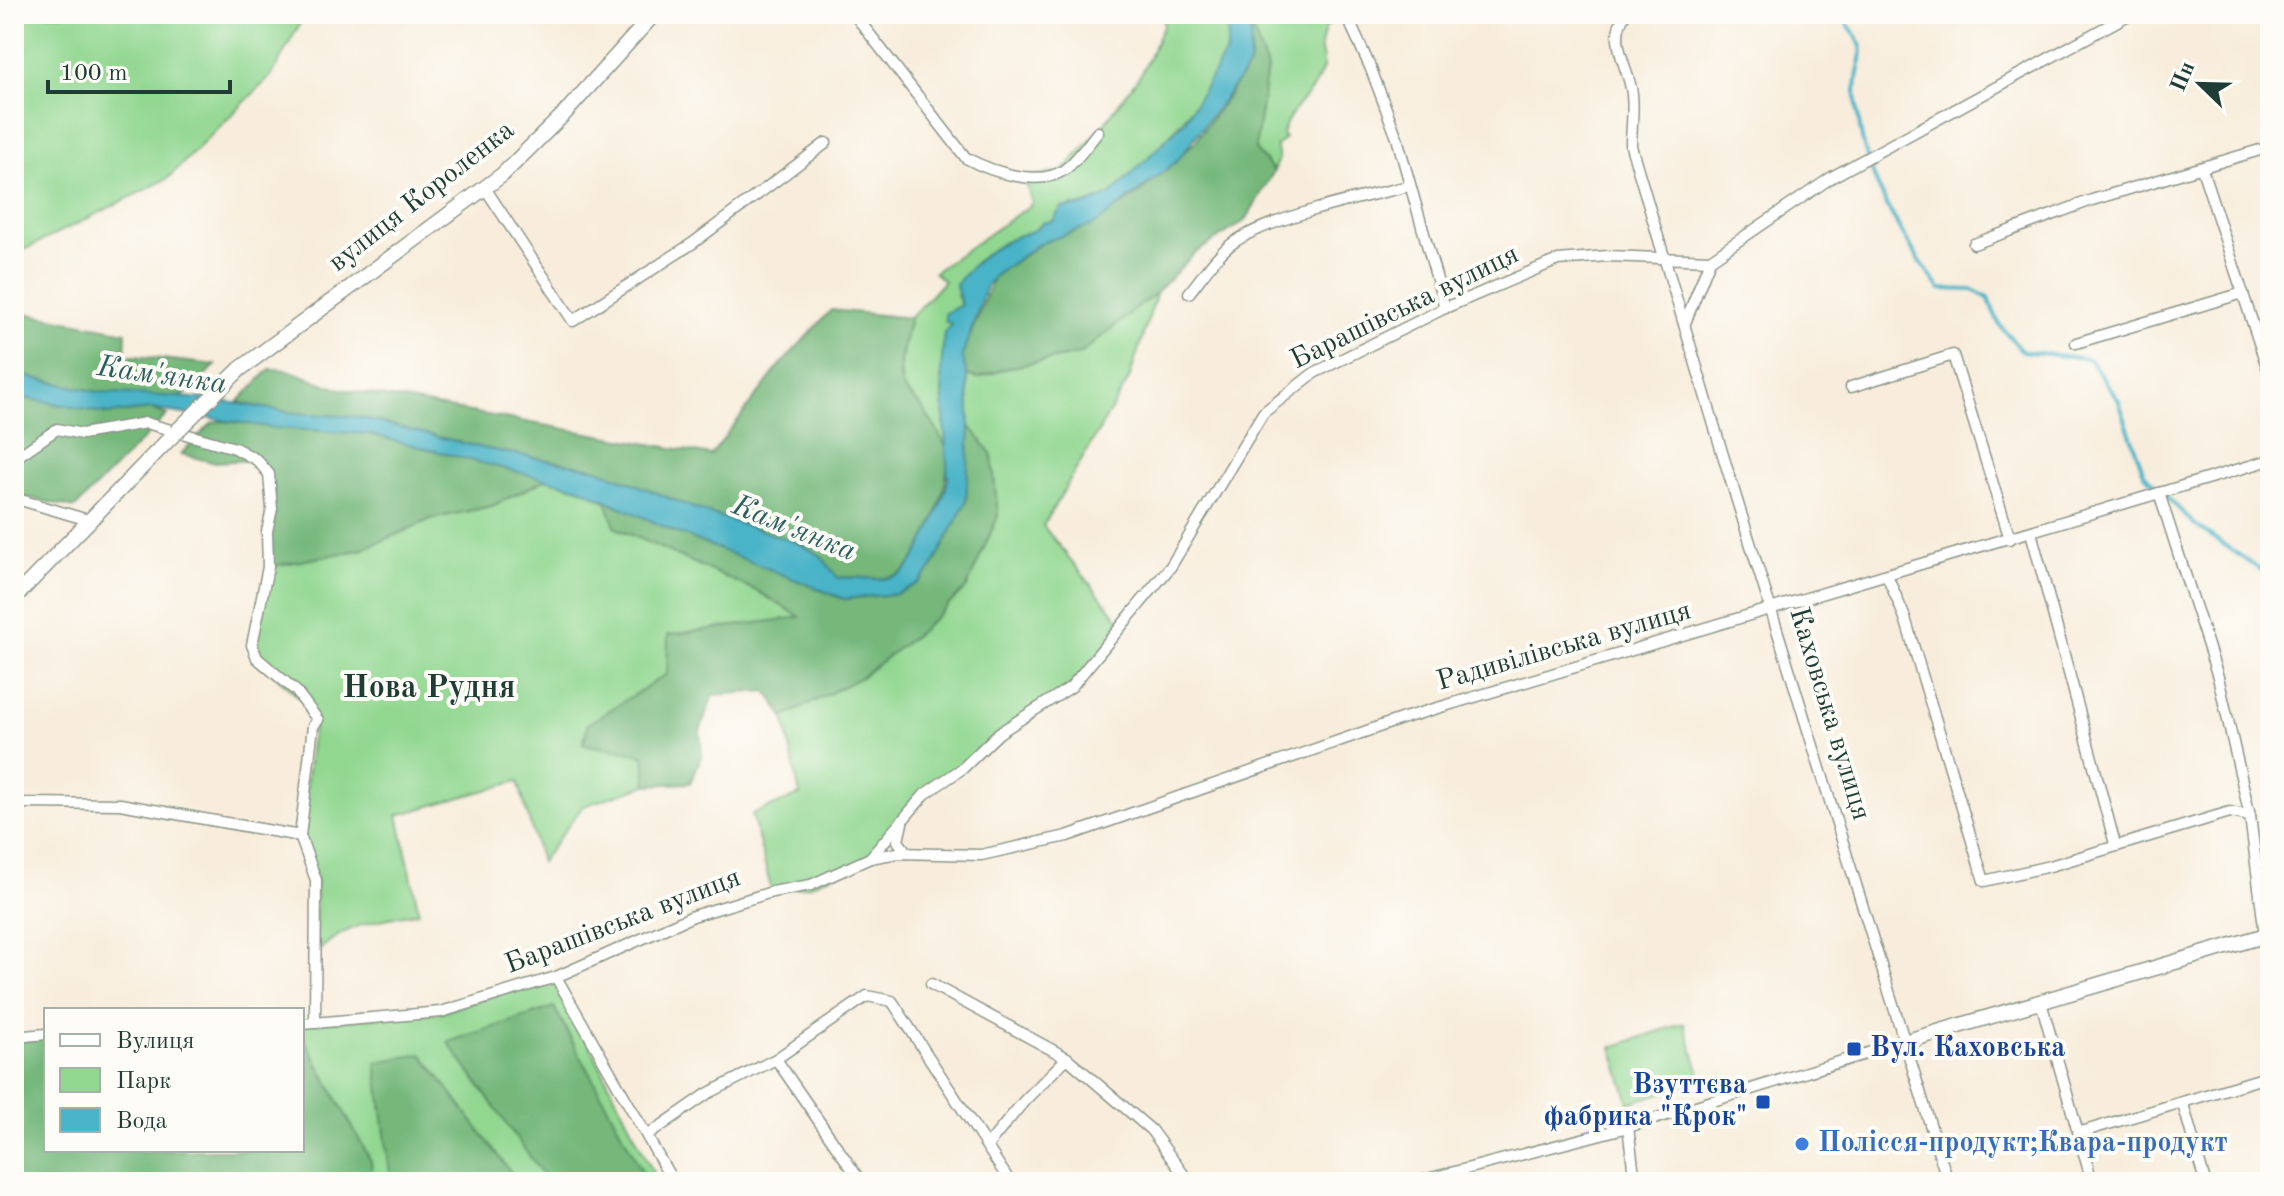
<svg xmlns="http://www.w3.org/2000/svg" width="2284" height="1196" font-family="'Old Standard TT',serif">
<rect width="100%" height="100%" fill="#fdfcf7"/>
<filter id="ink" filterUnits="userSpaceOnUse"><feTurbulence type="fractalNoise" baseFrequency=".0125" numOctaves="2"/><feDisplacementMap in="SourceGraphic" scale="16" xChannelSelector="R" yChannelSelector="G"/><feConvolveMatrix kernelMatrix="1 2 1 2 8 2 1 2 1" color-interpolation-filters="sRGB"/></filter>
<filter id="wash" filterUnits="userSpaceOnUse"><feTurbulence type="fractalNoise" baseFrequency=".006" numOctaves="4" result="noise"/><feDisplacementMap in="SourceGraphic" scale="32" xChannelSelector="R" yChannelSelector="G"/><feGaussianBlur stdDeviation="1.8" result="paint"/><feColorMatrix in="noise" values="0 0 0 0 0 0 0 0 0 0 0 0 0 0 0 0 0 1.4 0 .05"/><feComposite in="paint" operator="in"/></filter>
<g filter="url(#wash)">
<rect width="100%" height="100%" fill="#f8eddc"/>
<g fill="#91d790" stroke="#588a62" stroke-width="2">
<polygon points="14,14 305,14 272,75 167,179 14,255"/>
<path d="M1160,14H1209L1228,30C1240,64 1137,178 1107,197C1095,204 1085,206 1071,206L1053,222L1042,223C1031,238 997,243 982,257C972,266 964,284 957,295L961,305L951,311V330L944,333L941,373L946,448L922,407L902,387L900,364L910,318L944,281L934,272L1032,204L1024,177L1062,172L1098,132L1143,71L1164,24Z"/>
<path d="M1237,14H1331V24L1327,25C1324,33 1320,42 1321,50C1321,54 1325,64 1323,68C1314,95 1289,107 1282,135L1285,138L1276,146L1279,159L1274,171L1255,150L1267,68Z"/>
<polygon points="1157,292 1129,379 1043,526 1123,624 1071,687 999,733 925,794 870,858 811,885 772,892 752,814 800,795 784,717 861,677 922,630 967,587 992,455 970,426 967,375 978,378 1011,367 1080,354"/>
<path d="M547,479L580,488L606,501L616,528L759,592L801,618L716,628L667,674L588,724L584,744L644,755L647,785L583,806L541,862L518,781L398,815L419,912C380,920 341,924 315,955L316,880L300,836L313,726L309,707L274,674L252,645L268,567L363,549L431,519L492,506Z"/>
<polygon points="556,977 658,1182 14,1182 14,1041 46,1039 46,1150 302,1150 302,1024 441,1012"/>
<polygon points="1684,1023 1702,1080 1629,1103 1612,1047"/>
</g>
<g fill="#74b87a" stroke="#4a7a57" stroke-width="2">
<polygon points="1249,20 1267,68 1255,150 1274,171 1246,220 1194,254 1157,292 1080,354 1011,367 978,378 967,375 962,356 994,276 1040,244 1113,211 1138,194 1195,142 1249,66 1251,47 1242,21"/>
<path d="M831,310L910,318C906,338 895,366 902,385C905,394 917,401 922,408C930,419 939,433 945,445C957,472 924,562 899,574C880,583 858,575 838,578L820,555L798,543L691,507L598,469L487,449L396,427L266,409L238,402L270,369L288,370L336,388L711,455L778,368Z"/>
<polygon points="14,311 126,332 125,355 216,365 187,393 177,399 98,392 14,374"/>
<polygon points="14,396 109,414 151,409 167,415 75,508 14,495"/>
<polygon points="221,421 369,434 547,479 492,506 431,519 363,549 268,567 268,474 257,460 212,462 181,454 212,423"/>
<polygon points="970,426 992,455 998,516 967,587 922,630 861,677 784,717 766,691 713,695 700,731 702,755 690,783 647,785 644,755 583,744 588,724 667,674 668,635 800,617 759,592 616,528 606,501 843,599 896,594 932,568 966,502"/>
<polygon points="554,1007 648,1182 548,1182 448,1042"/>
<polygon points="302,1035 371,1161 373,1182 14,1182 14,1041 46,1039 46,1150 302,1150"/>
<polygon points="422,1054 518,1182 391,1182 376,1062"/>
</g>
<path fill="#49b3c7" stroke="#34787e" stroke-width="2" d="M1209,14H1238L1251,32L1249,66L1176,162L1113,211L1095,224L1039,244L994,276L986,287L962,356L967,375L970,426L966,502L932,568L917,584L896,594L844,599L673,531L580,488L369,434L275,428L151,409L109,414L14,396V374L98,392L211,399L294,413L358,417L487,449L598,469L691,507L798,543L820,555L838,578C858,575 882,584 900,574C919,563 944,500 948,479L941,373L944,333L952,324L945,321V313L961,305L956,285C970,264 992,247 1015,237C1026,232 1035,233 1042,223L1053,221L1061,208L1083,206L1110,195L1184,122L1227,51L1228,30Z"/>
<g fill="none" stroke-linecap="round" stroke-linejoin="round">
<path stroke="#49b3c7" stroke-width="4" d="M1844,14V20C1875,56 1856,55 1856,93C1857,116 1862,145 1870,166C1886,211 1912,251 1940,289L1973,290L1988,298L1999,324L2022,351L2089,359L2118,399L2144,474L2195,525L2270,576"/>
</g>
</g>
<g filter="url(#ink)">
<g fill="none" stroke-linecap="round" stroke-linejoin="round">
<g stroke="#8c9588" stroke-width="13">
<g id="street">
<path d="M854,14L966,158C990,171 1038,188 1064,170C1076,162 1088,144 1098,132"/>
<polyline points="1346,14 1371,69 1397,138 1445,308"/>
<path d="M1625,14C1607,41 1629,67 1632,94C1634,111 1631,130 1631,146L1722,452L1948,1182"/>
<polyline points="2202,169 2270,376"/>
<polyline points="485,188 573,321 693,243 826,143"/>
<polyline points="1974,244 2092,200 2270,147"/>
<path d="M1189,293C1202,277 1216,255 1233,243C1267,218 1366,196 1409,186"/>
<polyline points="1685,323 1710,260"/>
<polyline points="2076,343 2243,293"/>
<polyline points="1851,387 1953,355 2010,539"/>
<polyline points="14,459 57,429 82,434 146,423 235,448 257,460 269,474 272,509 267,531 268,567 252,645 257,658 296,691 318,720 313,726 300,836 316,880 315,1023"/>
<polyline points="2159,493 2218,677 2250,816 2265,935"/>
<polyline points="14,498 88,520"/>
<polyline points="2031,532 2115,844"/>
<polyline points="1887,575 1905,618 1984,881 2050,866 2230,812 2250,816"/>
<polyline points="14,798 24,803 120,804 300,836"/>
<polyline points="902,823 898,841 907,853"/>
<polyline points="870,858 898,853 981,855 1067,836 1404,718 2270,460"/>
<polyline points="556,977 673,1182"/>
<polyline points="931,984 1067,1058 1151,1130 1189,1182"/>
<polyline points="2041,1002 2092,1182"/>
<polyline points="302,1024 441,1012 556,977 693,916 772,892 811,885 870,858 925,794 963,768 999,733 1071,687 1171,566 1263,413 1314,373 1445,308 1558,260 1608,256 1710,260 1832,177 2130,14"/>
<polyline points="14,1037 46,1034"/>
<polyline points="776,1059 861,1182"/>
<polyline points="2183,1104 2205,1182"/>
<polyline points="1628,1127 1635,1182"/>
<polyline points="2078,1133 2270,1076"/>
<polyline points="648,1135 707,1094 776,1059 867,996 892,1001 1010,1182"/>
<polyline points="987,1146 1025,1100 1067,1058"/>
<polyline points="1416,1182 1628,1127 1904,1042"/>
</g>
</g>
<g stroke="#8c9588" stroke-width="17">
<g id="secondary">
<polyline points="240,369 502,175 564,114 654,14"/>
<polyline points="14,598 176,432"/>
<polyline points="1904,1042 2270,934"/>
</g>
</g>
<use href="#street" stroke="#fff" stroke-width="10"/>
<use href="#secondary" stroke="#fff" stroke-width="14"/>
<g stroke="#8c9588" stroke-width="17" stroke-linecap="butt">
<polyline id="secondary-bridge" points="176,432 240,369"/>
</g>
<use href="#secondary-bridge" stroke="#fff" stroke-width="14"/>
</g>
</g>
<g fill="#1a4fb4" stroke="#fdfcf7" stroke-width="3">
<rect x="1846" y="1041" width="16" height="16" rx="4"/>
<rect x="1755" y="1094" width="16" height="16" rx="4"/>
</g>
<circle fill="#3f7fe0" stroke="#fdfcf7" stroke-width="3" cx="1802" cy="1144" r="8"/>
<g text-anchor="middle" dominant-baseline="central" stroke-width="8" stroke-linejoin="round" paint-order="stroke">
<g font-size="28" fill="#1f3d34" stroke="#fdfcf7">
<text transform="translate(422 197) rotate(-38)">вулиця Короленка</text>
<text transform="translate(1405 308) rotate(-26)">Барашівська вулиця</text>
<text transform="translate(1564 647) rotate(-16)">Радивілівська вулиця</text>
<text transform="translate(1829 714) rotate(73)">Каховська вулиця</text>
<text transform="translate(623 922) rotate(-21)">Барашівська вулиця</text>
</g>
<g font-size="28" font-weight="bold" fill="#164399" stroke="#fdfcf7" text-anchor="start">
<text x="1870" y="1049">Вул. Каховська</text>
<text x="1747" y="1086" text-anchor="end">Взуттєва<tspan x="1747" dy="32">фабрика "Крок"</tspan></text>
</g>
<g font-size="28" font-weight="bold" fill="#366cbe" stroke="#fdfcf7" text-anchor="start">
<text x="1818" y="1144">Полісся-продукт;Квара-продукт</text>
</g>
<g font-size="30" font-style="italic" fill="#2c6060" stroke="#fdfcf7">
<text transform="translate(162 376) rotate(8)">Кам'янка</text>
<text transform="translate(794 529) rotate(22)">Кам'янка</text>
</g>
<g font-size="32" font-weight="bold" fill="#1f3d34" stroke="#fdfcf7">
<text x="429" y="689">Нова Рудня</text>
</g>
</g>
<rect width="2284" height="1196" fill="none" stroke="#fdfcf7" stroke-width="48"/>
<rect x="44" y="1008" width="260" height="144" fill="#fdfcf7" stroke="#a4b0a9" stroke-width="2"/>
<rect x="60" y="1034" width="40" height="12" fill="#ffffff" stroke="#a4b0a9" stroke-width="2"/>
<text x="116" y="1048" font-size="24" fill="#1f3d34">Вулиця</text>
<rect x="60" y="1068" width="40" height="24" fill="#91d790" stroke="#a4b0a9" stroke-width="2"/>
<text x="116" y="1088" font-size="24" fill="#1f3d34">Парк</text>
<rect x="60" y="1108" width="40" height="24" fill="#49b3c7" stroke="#a4b0a9" stroke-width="2"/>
<text x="116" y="1128" font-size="24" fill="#1f3d34">Вода</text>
<g transform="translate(2200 84) rotate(293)" stroke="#fdfcf7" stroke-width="6" paint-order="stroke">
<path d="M0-6L14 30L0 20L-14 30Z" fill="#1f3d34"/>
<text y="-12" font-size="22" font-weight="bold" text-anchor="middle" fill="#1f3d34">Пн</text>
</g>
<path d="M48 80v12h182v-12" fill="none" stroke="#1f3d34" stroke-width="4"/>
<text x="60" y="80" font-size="24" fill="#1f3d34" stroke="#fdfcf7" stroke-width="6" paint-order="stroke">100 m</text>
</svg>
